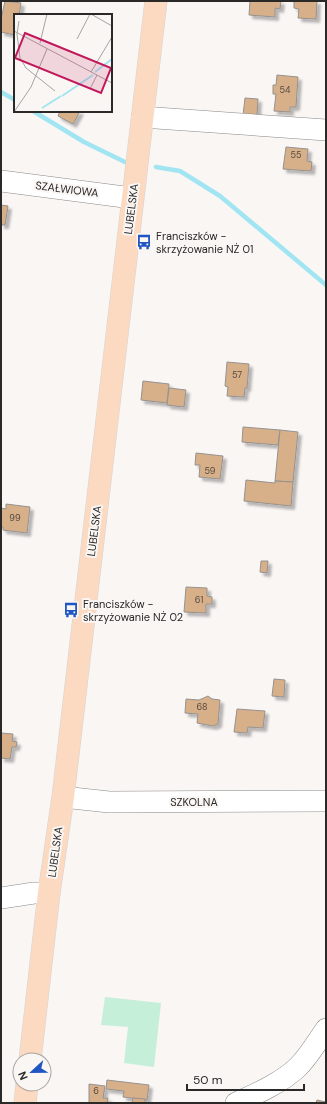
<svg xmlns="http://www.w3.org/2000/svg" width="327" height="1104" font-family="'DM Sans',sans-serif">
<defs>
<filter id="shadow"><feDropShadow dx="3.5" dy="3.5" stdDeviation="1" flood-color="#0004"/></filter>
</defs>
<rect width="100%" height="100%" fill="#f9f6f4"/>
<polygon fill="#c5efd8" points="105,997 161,1003 154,1067 124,1063 128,1027 101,1025"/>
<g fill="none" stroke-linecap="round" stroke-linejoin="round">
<g stroke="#a2e5f2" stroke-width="4.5">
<polyline points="1,92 15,100"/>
<polyline points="33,111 84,142 125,162"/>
<polyline points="156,167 180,171 220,196 326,285"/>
</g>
</g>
<g fill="#d7af89" stroke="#959290" filter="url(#shadow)">
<polygon points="5,1 21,3 19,15 15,15 15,35 1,32 1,19"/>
<polygon points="250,1 281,1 280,9 275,8 275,17 249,15"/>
<polygon points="294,1 317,1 316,19 298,18 299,9 294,8"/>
<polygon points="277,75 298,77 296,107 290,107 290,112 274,111 276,94 273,94 273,85 276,85"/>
<polygon points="245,98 258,99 257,115 243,115"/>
<polygon points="60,111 80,111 73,124 58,116"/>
<polygon points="286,147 308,149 307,161 312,162 311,171 283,169"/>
<polygon points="1,205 8,206 5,225 1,225"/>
<polygon points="227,362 249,364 247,388 245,388 244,397 227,396 228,387 225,386"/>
<polygon points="143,381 169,384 167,403 141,400"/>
<polygon points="169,388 186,390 184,407 167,405"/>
<polygon points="243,427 280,430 278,445 242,442"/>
<polygon points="280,430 298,432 293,482 275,481"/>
<polygon points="196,453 223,456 220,479 199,477 200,465 195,465"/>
<polygon points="246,480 275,483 275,481 293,482 291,506 244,501"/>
<polygon points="6,504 30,507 27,533 3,530 3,527 1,527 1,508 6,509"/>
<polygon points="261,561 268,561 267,573 260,572"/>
<polygon points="186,587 207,588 207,596 212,597 212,604 206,604 206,613 184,612"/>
<polygon points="274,679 285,680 284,697 272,696"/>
<polygon points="208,696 212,699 220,700 218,724 213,726 197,723 198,714 185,713 186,699 199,700"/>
<polygon points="237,709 265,711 263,728 248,727 247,733 234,732"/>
<polygon points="1,733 13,734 12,741 17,742 16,747 12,747 10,759 1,758"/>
<polygon points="107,1080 149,1085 147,1100 123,1097 124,1091 106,1089"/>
<polygon points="89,1084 105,1086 103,1098 108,1098 107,1103 89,1103"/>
<polygon points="133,1098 145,1099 145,1103 132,1103"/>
<polygon points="317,1100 326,1102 325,1103 316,1103"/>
</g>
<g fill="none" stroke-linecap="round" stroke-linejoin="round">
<g stroke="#8b8986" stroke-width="22">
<g id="minor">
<polyline points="142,117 326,130"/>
<polyline points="1,181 132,198"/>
<polyline points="63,797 109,802 326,801"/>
<polyline points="1,898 34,893 49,893"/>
<path d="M236,1103C258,1093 281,1083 298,1067C309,1056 317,1042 326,1029"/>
</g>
</g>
<g stroke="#d4d4d4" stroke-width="23">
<g id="major">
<polyline points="30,1060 49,893 63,797 156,1"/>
<polyline points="25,1103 27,1084"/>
</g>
</g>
<use href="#minor" stroke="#fff" stroke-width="21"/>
<use href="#major" stroke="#fcdac1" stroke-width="22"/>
</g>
<defs>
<g id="bus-bare" transform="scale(1.2)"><path d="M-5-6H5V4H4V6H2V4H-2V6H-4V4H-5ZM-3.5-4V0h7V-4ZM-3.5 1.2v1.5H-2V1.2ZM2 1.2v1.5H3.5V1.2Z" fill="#2155c2" stroke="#f9f6f4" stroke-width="2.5" paint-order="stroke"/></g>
</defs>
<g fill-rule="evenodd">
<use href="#bus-bare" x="144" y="242"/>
<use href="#bus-bare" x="71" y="610"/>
</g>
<g text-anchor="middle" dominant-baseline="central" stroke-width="4" stroke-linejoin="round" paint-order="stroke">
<g font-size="9" fill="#554a40">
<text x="285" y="90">54</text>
<text x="296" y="155">55</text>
<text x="237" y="375">57</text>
<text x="210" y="471">59</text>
<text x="15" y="518">99</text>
<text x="199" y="600">61</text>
<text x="202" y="707">68</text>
<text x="96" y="1091">6</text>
</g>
<g font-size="11" fill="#2a2928" stroke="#f9f6f4">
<text transform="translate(67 189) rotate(7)">SZAŁWIOWA</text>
<text transform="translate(131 209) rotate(-83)">LUBELSKA</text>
<text transform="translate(94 531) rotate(-83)">LUBELSKA</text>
<text x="194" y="802">SZKOLNA</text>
<text transform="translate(55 852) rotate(-82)">LUBELSKA</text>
</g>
<g font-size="11" fill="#2a2928" stroke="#f9f6f4" text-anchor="start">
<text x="156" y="236">Franciszków -<tspan x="156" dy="13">skrzyżowanie NŻ 01</tspan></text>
<text x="83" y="604">Franciszków -<tspan x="83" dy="13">skrzyżowanie NŻ 02</tspan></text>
</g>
</g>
<g transform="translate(14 14)">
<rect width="98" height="98" fill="#f9f6f4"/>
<path fill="none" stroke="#a2e5f2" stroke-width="2" d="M81,58L98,45M48,82L79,61M28,94L47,82"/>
<path fill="none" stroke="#a6a4a2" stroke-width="1" d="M77,0L98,12M5,7L3,20L6,44L12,54L41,77M0,17L98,69M63,25L76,0M26,29L33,0M77,58L98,23M76,75L83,61M0,98L17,73L33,35"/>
<path fill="#c2185b" fill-opacity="0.15" stroke="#c2185b" stroke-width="2" d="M11,19L97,54L87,79L1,44Z"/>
<rect width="98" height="98" fill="none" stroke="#2a2928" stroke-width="2"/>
</g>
<rect width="327" height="1104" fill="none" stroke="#2a2928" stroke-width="4"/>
<g transform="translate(32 1072) rotate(248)"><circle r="19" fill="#f9f6f4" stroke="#a6a4a2"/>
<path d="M0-3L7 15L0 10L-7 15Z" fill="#2155c2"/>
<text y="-6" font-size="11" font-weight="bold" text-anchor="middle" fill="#2a2928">N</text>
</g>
<path d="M187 1084v6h117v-6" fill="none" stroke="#2a2928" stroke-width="2"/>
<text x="193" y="1084" font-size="12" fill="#2a2928" stroke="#f9f6f4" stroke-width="3" paint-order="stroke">50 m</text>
</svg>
